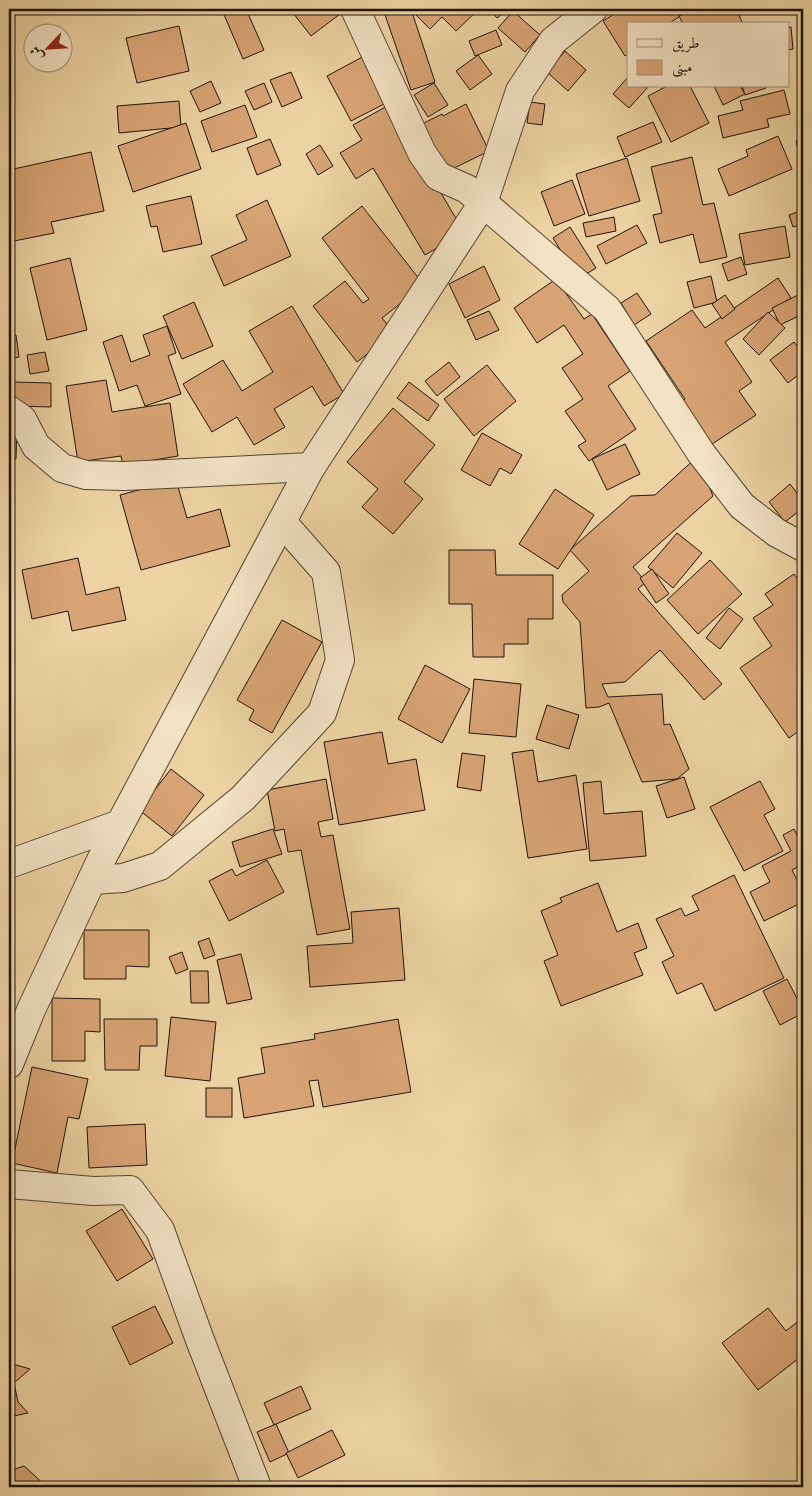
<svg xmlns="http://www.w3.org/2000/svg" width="812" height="1496" font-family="'IM FELL Double Pica',Amiri,serif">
<rect width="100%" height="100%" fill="#edd3a3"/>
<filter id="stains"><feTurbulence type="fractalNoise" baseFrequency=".004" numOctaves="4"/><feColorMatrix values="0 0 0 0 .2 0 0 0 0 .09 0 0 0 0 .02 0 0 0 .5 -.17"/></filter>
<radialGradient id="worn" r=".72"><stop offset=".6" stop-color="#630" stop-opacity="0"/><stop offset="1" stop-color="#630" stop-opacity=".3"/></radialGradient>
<g fill="#d8a475" stroke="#20130c">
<polygon points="224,9 246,9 264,50 243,59 222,10"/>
<polygon points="290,9 336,9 340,14 311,36"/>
<polygon points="383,9 411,9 435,82 411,90"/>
<polygon points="410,9 479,9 456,31 442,17 430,29"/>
<polygon points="489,9 509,9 497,18"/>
<polygon points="622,9 683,9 685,13 671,22 672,24 628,24 628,54 625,56 603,21"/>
<polygon points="692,9 704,9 705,11 710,9 751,9 739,15 743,24 683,24 679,16"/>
<polygon points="513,11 540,35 525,52 498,28"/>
<polygon points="179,26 189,71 137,83 126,38"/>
<polygon points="788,27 791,27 793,49 788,50"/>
<polygon points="496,30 502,45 475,56 469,41"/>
<polygon points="565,51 586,70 568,91 547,72"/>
<polygon points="366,55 390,101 351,121 327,76"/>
<polygon points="478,55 492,74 470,90 456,71"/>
<polygon points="291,72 302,98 282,107 270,80"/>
<polygon points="628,77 628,86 648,87 629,108 613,94"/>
<polygon points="211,81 221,103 200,112 190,91"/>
<polygon points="264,83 272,102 254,110 245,91"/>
<polygon points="434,83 448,105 428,117 414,95"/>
<polygon points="667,86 690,86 709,123 671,142 648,96"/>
<polygon points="714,86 740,86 745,94 723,105"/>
<polygon points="742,86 765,86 766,88 745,95"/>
<polygon points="784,90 790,114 767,119 769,127 723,138 718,116 743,110 740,101"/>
<polygon points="179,101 181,127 119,133 117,106"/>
<polygon points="530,102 545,104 542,125 527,123"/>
<polygon points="466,104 489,151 444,173 420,125 442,114 443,116"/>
<polygon points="245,105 257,137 212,152 201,121"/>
<polygon points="389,105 464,232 425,255 373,168 356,179 340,153 362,140 353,125"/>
<polygon points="653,122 662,142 625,157 617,137"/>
<polygon points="186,123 201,169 133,192 118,146"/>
<polygon points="778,136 792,169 729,196 718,169 748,156 746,150"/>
<polygon points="803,136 803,164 800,159 796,141"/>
<polygon points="270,139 281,165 257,175 247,148"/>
<polygon points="320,145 333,166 318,175 306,154"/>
<polygon points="91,152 104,211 51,222 54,233 9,242 9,170"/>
<polygon points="692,157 703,205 714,203 727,257 700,263 693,234 660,243 653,215 662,213 651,167"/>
<polygon points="627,158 640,201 589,216 576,174"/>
<polygon points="572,180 585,214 554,226 541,192"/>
<polygon points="191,196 202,244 163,252 157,226 151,227 146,206"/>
<polygon points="267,200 291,256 224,286 211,256 247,240 236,215"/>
<polygon points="362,206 424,285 382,318 394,333 357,362 313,306 345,281 363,303 369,299 322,238"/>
<polygon points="803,210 803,224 793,227 789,215"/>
<polygon points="614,217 616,231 586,237 583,223"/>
<polygon points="637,225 647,243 606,264 597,246"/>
<polygon points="785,226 790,257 745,265 739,234"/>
<polygon points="570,227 596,268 578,279 553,238"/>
<polygon points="741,257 747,274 728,281 722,264"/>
<polygon points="70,258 87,330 47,340 30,268"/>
<polygon points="484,266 500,300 465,318 449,284"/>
<polygon points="711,276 717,302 694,308 687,282"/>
<polygon points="778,278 791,298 725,342 752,382 739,391 756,415 706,448 677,405 685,399 646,341 692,310 705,328"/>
<polygon points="556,279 584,319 592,314 630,371 608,386 636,429 589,461 578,446 586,441 565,411 583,399 562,368 583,354 564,325 537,343 514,308"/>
<polygon points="637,293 651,314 634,325 621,303"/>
<polygon points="725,295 735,309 722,319 712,304"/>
<polygon points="798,295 803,305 803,314 780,325 772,308"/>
<polygon points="194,302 213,346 182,359 163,316"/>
<polygon points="292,306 344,394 324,406 312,386 274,409 285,427 254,445 237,417 212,432 183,384 223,360 242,391 273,372 249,331"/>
<polygon points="489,311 499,330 476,340 467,320"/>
<polygon points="768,312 785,328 759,355 743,339"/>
<polygon points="167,326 176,353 168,356 181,394 145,406 137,385 119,391 103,342 122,335 131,362 150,355 143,335"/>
<polygon points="16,335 19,357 9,359 9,336"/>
<polygon points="794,342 803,354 803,371 788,383 770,360"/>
<polygon points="45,352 49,371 30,374 27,355"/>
<polygon points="449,362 460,377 437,396 425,381"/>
<polygon points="487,365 516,401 474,436 444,399"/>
<polygon points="106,380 112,412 170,403 178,456 123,465 121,456 78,462 66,386"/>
<polygon points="13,382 51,383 51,407 13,406"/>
<polygon points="409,382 439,405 428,421 397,398"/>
<polygon points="393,408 435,445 404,482 423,499 393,534 362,507 378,489 347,462"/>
<polygon points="9,421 17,421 16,459 9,458"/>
<polygon points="482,433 522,455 511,474 500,468 490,486 461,470"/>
<polygon points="625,444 640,474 607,490 592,459"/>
<polygon points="697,457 713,496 633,567 646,582 638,589 722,684 704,700 660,650 625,682 602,684 608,697 662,694 664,725 670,724 689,769 677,779 642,782 609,703 599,707 586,708 580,622 563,602 562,595 589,571 570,550 631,496 655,495"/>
<polygon points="9,460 10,460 13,528 9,528"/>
<polygon points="176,480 187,518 220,509 230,546 141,570 120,495"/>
<polygon points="790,484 803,501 803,508 785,522 769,502"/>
<polygon points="555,489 594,515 558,569 519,544"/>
<polygon points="677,533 702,553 673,588 648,567"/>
<polygon points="449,550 495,550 496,575 553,575 553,619 528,619 528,644 504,644 504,657 473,657 472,604 449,604"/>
<polygon points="78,558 86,595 119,587 126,620 72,631 68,611 32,619 22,570"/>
<polygon points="710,560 742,594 698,634 667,600"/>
<polygon points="652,569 669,594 656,603 640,578"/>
<polygon points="794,574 803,587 803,731 802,729 789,738 740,668 772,646 753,618 773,605 765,594"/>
<polygon points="729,608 743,619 720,649 706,638"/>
<polygon points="282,620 322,642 272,733 249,720 254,710 237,700"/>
<polygon points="425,665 470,689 442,743 398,719"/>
<polygon points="474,679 521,684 516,737 469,733"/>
<polygon points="547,705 579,715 569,749 536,739"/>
<polygon points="382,732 388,764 416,759 425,810 339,825 324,742"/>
<polygon points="533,750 538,782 576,775 587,849 528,858 512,753"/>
<polygon points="462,753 485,756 481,791 457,787"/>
<polygon points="171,769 204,795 172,836 139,810"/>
<polygon points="684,777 695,809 667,818 656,786"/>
<polygon points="326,779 333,819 318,822 321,837 333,835 350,929 317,935 301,850 288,852 284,829 275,831 267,790"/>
<polygon points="601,781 604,814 642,811 646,856 590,861 583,783"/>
<polygon points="760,781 775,809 764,815 783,851 744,871 710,807"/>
<polygon points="273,829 282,854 240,867 232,842"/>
<polygon points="794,829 803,847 803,864 792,870 803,892 803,902 764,921 750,892 770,882 762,866 791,851 783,835"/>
<polygon points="267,860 284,892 229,921 209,881 232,869 236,876"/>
<polygon points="734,875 784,978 715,1011 702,983 677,994 662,962 674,956 656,919 681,908 685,916 699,910 692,896"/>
<polygon points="598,883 617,932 638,923 647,948 634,953 643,975 561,1006 544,961 558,955 541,911 562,902 560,898"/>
<polygon points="399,908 405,980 310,987 307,946 353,943 351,912"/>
<polygon points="84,930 149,930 149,967 126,966 126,979 84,979"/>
<polygon points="209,938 215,955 204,959 198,942"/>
<polygon points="182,952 188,969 176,974 169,957"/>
<polygon points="241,954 252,999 227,1004 217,960"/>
<polygon points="190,971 208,971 209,1003 191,1003"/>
<polygon points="787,979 803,1010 803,1013 780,1025 763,991"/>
<polygon points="52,998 100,999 100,1032 85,1031 85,1061 52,1061"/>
<polygon points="171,1017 216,1022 210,1081 165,1076"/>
<polygon points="104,1019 157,1019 157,1046 140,1046 139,1070 105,1070"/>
<polygon points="398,1019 411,1092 323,1107 318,1080 309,1081 314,1106 244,1118 238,1078 265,1073 261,1048 315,1039 314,1034"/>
<polygon points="32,1067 88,1079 79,1119 68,1117 57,1173 12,1163"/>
<rect x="206" y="1088" width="26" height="29"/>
<polygon points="145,1124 147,1165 89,1168 87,1127"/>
<polygon points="122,1209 153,1259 117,1281 86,1231"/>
<polygon points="155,1306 173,1343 130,1365 112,1327"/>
<polygon points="768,1308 786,1331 801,1319 803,1321 803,1355 758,1390 722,1343"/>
<polygon points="9,1363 30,1369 14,1383 18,1402 28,1413 9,1417"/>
<polygon points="301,1386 311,1409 274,1425 264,1403"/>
<polygon points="276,1424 289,1453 270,1462 257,1432"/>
<polygon points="332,1430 345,1455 298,1478 286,1453"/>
<polygon points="24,1466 47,1487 9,1487 9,1471"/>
</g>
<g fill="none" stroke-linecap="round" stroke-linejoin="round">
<g stroke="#534332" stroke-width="30">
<g id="street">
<polyline points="355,9 422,153 438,176 467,189 607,309 701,453 742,506 777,533 803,547"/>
<polyline points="9,410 22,419 36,446 62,468 86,475 124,476 311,467"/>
<polyline points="9,864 120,824"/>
<polyline points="92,880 123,878 160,866 243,798 322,713 340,660 326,572 282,522"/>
<polyline points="9,1064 31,1010 102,858 311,467 483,203 520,91 553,41 593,9"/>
<polyline points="9,1184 93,1191 130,1190 160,1230 200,1340 257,1487"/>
</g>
</g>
<use href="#street" stroke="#f3e2c3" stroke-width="28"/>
</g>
<rect width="812" height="1496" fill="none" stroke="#edd3a3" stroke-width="30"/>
<rect x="10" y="10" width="792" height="1476" fill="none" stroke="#20130c" stroke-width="2.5"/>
<rect x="15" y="15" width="782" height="1466" fill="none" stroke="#20130c"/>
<rect x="627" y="22" width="162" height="65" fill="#f3e2c3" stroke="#9f8f7a"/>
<rect x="637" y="39" width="25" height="8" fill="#f3e2c3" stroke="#9f8f7a"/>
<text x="672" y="48" font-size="15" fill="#20130c">طريق</text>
<rect x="637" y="60" width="25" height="15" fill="#d8a475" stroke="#9f8f7a"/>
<text x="672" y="72" font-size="15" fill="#20130c">مبنى</text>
<g transform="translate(48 48) rotate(245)"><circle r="24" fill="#f3e2c3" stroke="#9f8f7a"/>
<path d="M0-4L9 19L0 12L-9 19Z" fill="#8f2418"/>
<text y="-8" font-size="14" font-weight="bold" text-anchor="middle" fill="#20130c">ش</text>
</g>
<rect width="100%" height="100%" filter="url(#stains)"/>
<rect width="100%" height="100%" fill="url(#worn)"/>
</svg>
